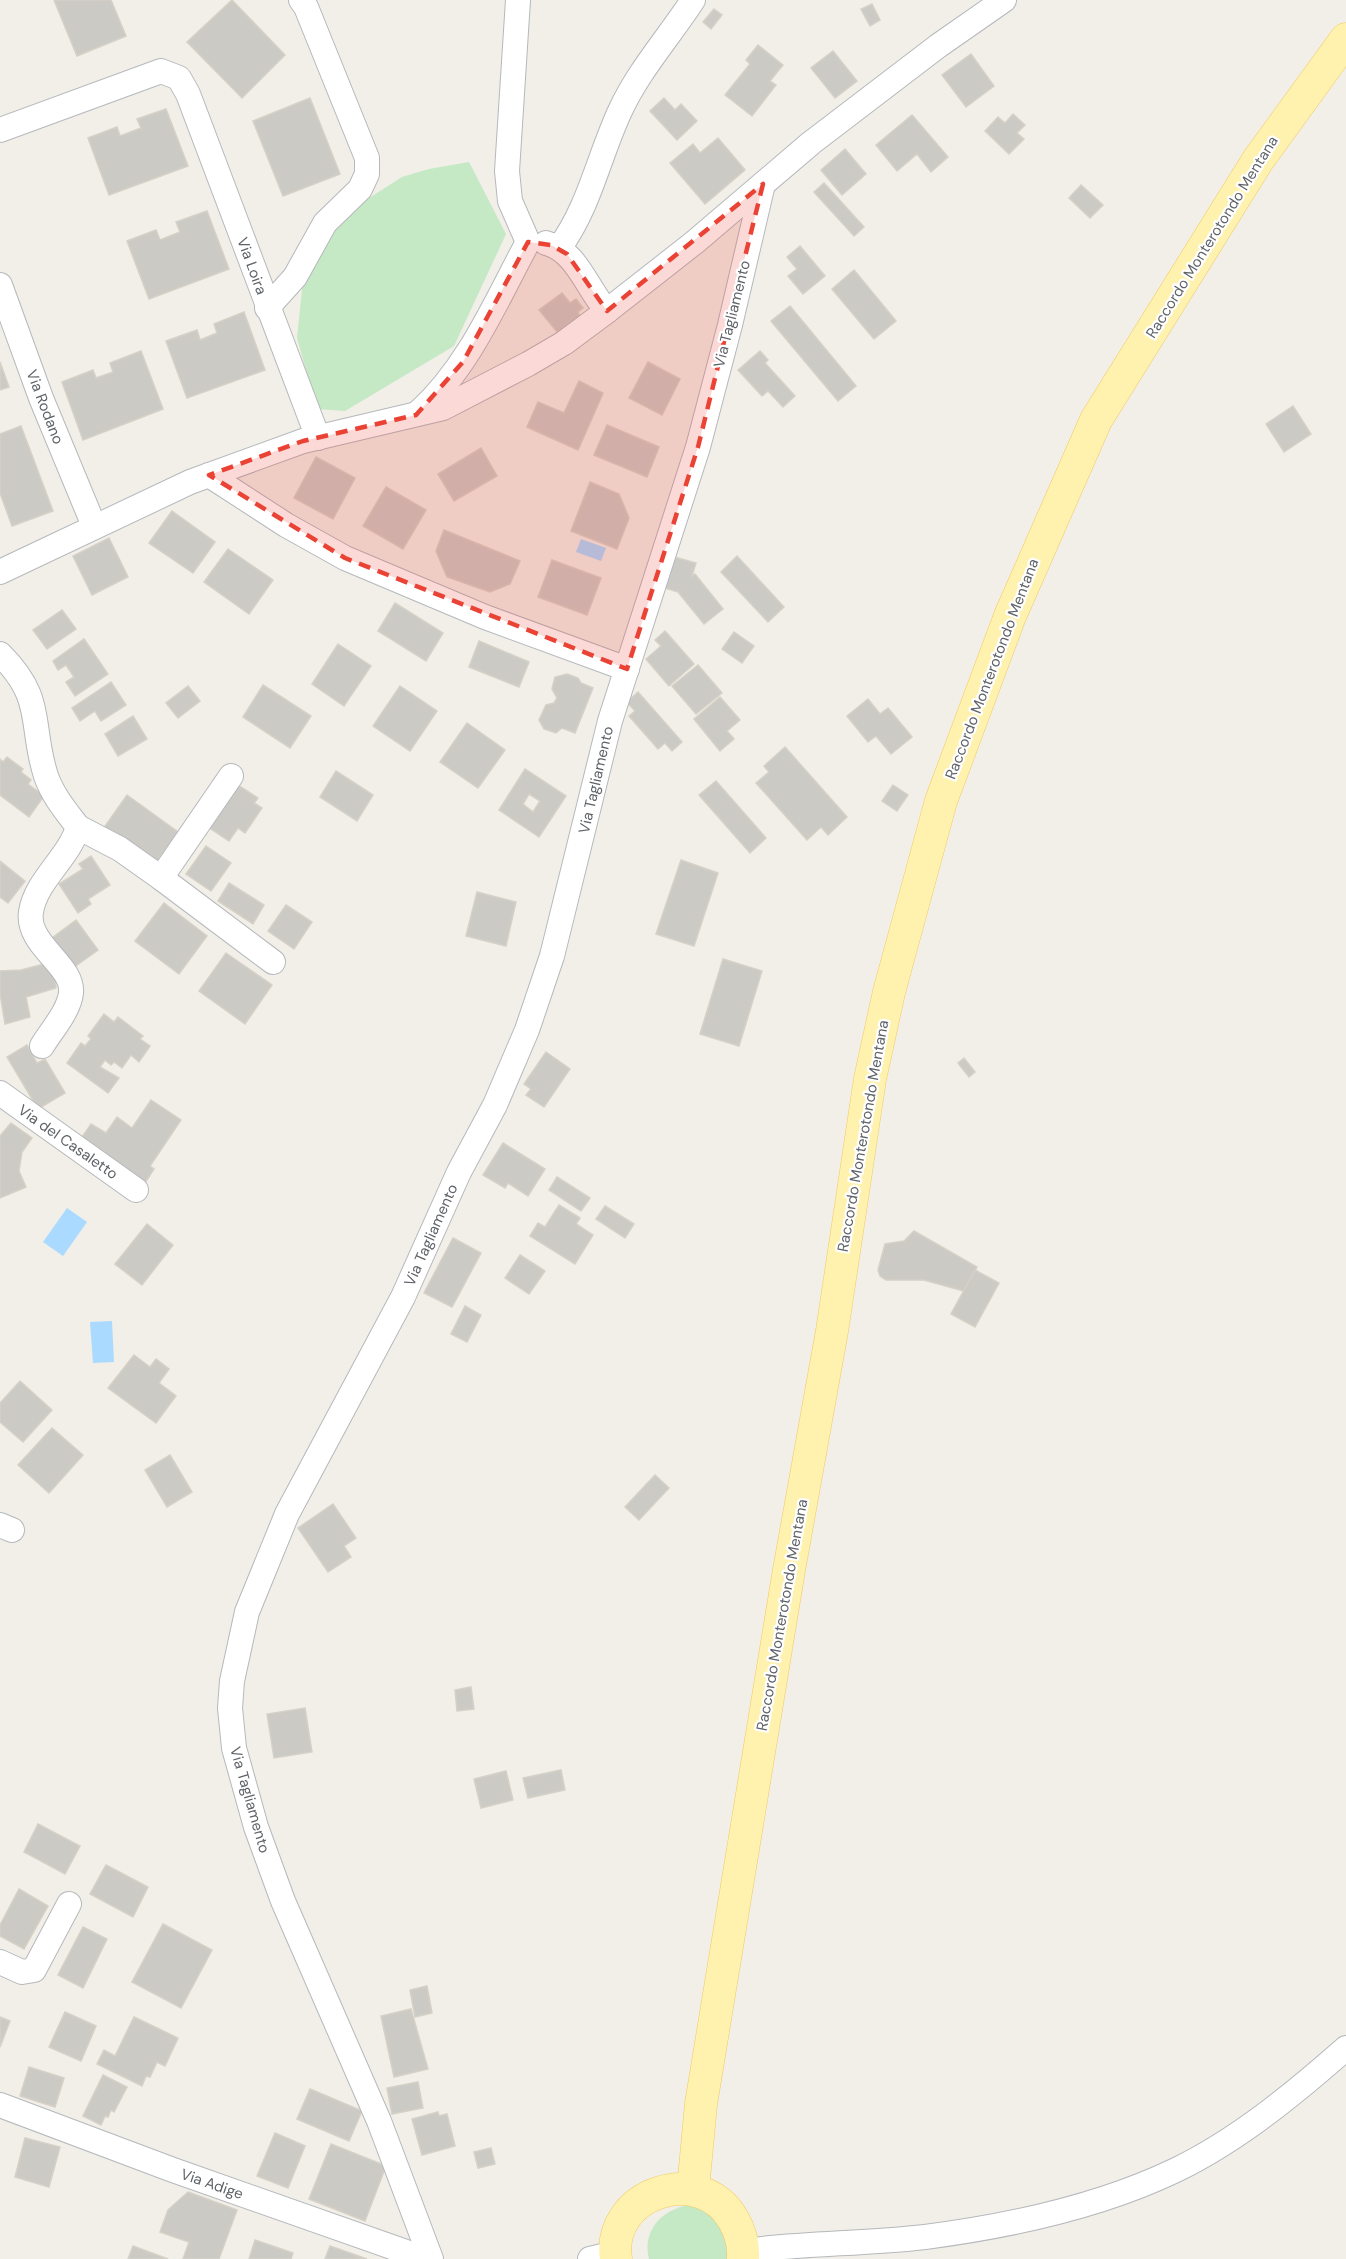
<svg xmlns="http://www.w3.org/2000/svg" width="1346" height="2259" font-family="'DM Sans',sans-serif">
<rect width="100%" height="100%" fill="#f1efe8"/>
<g fill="#c5e8c5">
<polygon points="469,162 506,234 454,346 345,411 317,409 297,338 303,281 341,216 402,177 429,169"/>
<path d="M684,2206H695L724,2222L731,2259H649C642,2232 660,2212 684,2206Z"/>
</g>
<g fill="#aadaff">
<polygon points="581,539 606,548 601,561 576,552"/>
<polygon points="67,1208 87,1222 63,1256 43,1242"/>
<polygon points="112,1321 114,1362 93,1363 90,1322"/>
</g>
<g fill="#cccac5" stroke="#d6d1c6" stroke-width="1.5" fill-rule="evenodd">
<polygon points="54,0 111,0 126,36 77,56"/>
<polygon points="232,0 285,55 242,98 187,42"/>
<polygon points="872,4 880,20 870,26 861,9"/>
<polygon points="714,9 722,15 711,29 703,22"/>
<polygon points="758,45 783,65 770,81 776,85 752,116 725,95 750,64 746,60"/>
<polygon points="833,51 857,81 835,98 811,68"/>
<polygon points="971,54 994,86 966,107 942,75"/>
<polygon points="310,98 340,174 283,196 253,121"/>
<polygon points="664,98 675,110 681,104 697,121 677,140 650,111"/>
<polygon points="166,109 188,166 109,195 88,138 117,127 120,136 141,128 137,119"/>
<polygon points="1013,114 1025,125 1017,133 1024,139 1009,154 985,131 998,117 1005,123"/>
<polygon points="912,115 948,157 931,172 917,154 897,171 876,145"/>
<polygon points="718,138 745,170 705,204 670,163 693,144 700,153"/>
<polygon points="845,149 866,174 842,195 821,170"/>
<polygon points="824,183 864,227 854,236 814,192"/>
<polygon points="1081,185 1103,205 1090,218 1069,198"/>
<polygon points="207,211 229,269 149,299 127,241 156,230 160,240 180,232 176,222"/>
<polygon points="800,246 825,276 803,294 788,276 797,269 787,257"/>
<polygon points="854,270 896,321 874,339 832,289"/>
<polygon points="562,293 570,303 576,299 583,308 578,312 580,316 558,333 539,310"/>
<polygon points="790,306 856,386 838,401 771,321"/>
<polygon points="244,312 265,370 187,398 166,341 197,330 200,340 217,333 214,324"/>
<polygon points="141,351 163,409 83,440 62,382 93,370 96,378 113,372 110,363"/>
<polygon points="760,351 768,360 765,363 795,396 783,407 768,391 762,396 738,370"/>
<polygon points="0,362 9,387 0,390"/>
<polygon points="648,362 680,379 662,415 629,398"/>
<polygon points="579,381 603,393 578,450 527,427 538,402 564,413"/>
<polygon points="1293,406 1311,434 1284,452 1266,424"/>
<polygon points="607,425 659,447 647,477 594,455"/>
<polygon points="21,426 53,511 12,526 0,493 0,434"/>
<polygon points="481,448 497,476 454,501 438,474"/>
<polygon points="316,457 355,478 333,519 294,498"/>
<polygon points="590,482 619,494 629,518 617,549 571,531"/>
<polygon points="386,487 426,510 403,549 363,526"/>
<polygon points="172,511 215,542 193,573 149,543"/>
<polygon points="444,530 520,561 510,584 490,592 447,577 436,551"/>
<polygon points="109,538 128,577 92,595 73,556"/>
<polygon points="228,549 273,580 249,614 204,582"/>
<polygon points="671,556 696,563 692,576 695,574 723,609 704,624 678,592 662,587"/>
<polygon points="737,556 784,607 768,622 721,572"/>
<polygon points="552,560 601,578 587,615 538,597"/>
<polygon points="395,603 443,633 426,661 378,631"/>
<polygon points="62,610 76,629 47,649 33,630"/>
<polygon points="665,631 694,664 669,686 646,659 661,646 655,640"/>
<polygon points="734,632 754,646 742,663 722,649"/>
<polygon points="84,639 108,674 75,696 66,682 74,677 66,665 58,670 53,661"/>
<polygon points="479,641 529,662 519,687 469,667"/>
<polygon points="338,644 371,666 344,706 312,684"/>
<polygon points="698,665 722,693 696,714 672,686"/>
<polygon points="567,674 578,678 581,683 593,688 575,733 562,728 556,733 544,729 539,720 546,705 554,703 557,698 552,689 555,677"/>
<polygon points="111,682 126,705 101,721 95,711 80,721 72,708"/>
<polygon points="263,685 311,716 290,748 243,717"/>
<polygon points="188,686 200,701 178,718 166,703"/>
<polygon points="400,686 437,711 410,751 373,726"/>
<polygon points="638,692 682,742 672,751 665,743 658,749 629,716 635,711 627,702"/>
<polygon points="720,697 740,720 727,731 734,739 720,751 694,719"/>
<polygon points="868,699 880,714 888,708 912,737 891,754 876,736 868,742 847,716"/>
<polygon points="133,716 147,739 118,756 105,734"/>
<polygon points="467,723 505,750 478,788 440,762"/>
<polygon points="785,747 847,817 828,835 821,827 807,840 756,783 769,772 764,766"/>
<polygon points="7,757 23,769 21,772 31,780 28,784 44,796 29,817 0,795 0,759 3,762"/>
<path d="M525,769L566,796L539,837L499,810ZM529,794L540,801L533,812L523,804Z"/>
<polygon points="336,771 373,795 357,821 320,797"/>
<polygon points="716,781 766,838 750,853 699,795"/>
<polygon points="233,782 258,798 254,803 262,808 245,833 238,828 229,841 205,825"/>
<polygon points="893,785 908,795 897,811 882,801"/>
<polygon points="127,795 178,832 157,861 103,829"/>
<polygon points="206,846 231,863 211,891 186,874"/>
<polygon points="91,856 110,885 88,899 91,904 78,913 59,884 83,869 79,864"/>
<polygon points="681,860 718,873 694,946 656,934"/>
<polygon points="0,861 25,881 8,903 0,897"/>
<polygon points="229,883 264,905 253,924 218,901"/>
<polygon points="477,892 516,902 506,946 466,936"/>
<polygon points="164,903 207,936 179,974 135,941"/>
<polygon points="286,905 312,922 294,949 268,931"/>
<polygon points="76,920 98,950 73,968 52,938"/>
<polygon points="226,953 272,985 245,1024 199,991"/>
<polygon points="723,959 762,971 739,1046 700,1034"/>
<polygon points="52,962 56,988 26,997 30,1017 5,1024 0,993 0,971 21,970"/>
<polygon points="104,1014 114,1022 118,1017 143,1036 140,1039 150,1046 139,1062 131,1055 122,1068 114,1062 111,1065 105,1060 100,1067 119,1078 108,1093 67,1063 81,1043 85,1046 91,1039 88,1036"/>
<polygon points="27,1045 37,1063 45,1059 65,1093 38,1109 7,1057"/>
<polygon points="546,1052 570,1069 544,1107 526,1095 531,1089 524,1084"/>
<polygon points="964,1058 975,1072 969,1077 958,1063"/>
<polygon points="151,1100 181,1120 150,1166 154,1169 145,1183 80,1140 91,1124 106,1133 117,1117 132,1128"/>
<polygon points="11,1123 32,1138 22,1152 19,1171 26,1187 0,1198 0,1136"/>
<polygon points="503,1143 545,1169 528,1196 508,1183 505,1188 483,1175"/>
<polygon points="557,1177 590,1198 581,1211 549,1190"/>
<polygon points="559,1205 580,1218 576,1224 593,1235 575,1264 530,1236 538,1223 545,1227"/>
<polygon points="605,1206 634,1224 625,1238 596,1219"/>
<polygon points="147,1224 173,1245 142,1285 115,1264"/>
<polygon points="914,1231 977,1267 964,1291 924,1280 886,1280 880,1276 878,1270 885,1244 904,1241"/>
<polygon points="453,1238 481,1253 452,1307 424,1293"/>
<polygon points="520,1255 545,1271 529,1294 505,1278"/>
<polygon points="975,1270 999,1283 975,1327 951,1314"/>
<polygon points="465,1306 481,1315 467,1342 451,1334"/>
<polygon points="134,1355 150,1367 156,1359 169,1369 159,1383 176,1396 156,1423 108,1388"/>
<polygon points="20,1381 52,1410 23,1442 0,1422 0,1403"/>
<polygon points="52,1428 83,1455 49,1493 18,1465"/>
<polygon points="170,1455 192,1492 167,1507 145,1470"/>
<polygon points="655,1475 669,1488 639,1520 625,1507"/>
<polygon points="333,1504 356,1538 344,1546 351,1557 328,1572 298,1528"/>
<polygon points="471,1687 474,1709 457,1711 455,1690"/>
<polygon points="305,1708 312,1752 274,1758 267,1714"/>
<polygon points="561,1770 565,1790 528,1798 523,1778"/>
<polygon points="506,1771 513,1800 481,1808 474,1779"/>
<polygon points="38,1824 80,1846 65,1874 24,1852"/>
<polygon points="106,1865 148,1887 133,1917 90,1894"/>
<polygon points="19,1889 48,1906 24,1949 0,1936 0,1925"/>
<polygon points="163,1924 212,1950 181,2008 132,1982"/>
<polygon points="83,1927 107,1939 83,1988 58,1975"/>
<polygon points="427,1986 432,2013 415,2017 410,1990"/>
<polygon points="411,2009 428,2069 394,2077 381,2016"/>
<polygon points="65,2012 96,2026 81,2061 49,2047"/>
<polygon points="0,2017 10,2021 0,2047"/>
<polygon points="134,2017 178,2038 165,2066 157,2062 150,2077 146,2076 142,2086 97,2064 104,2050 115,2056"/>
<polygon points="29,2067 64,2078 55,2107 20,2096"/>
<polygon points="103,2075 127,2087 114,2112 111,2110 108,2117 105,2116 101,2125 83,2116"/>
<polygon points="418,2082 423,2108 392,2114 387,2088"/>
<polygon points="310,2089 362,2111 349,2141 297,2119"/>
<polygon points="438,2112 439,2116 447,2114 455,2146 422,2155 412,2119"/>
<polygon points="275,2133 305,2146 288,2188 257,2176"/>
<polygon points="25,2138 60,2147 49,2187 15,2177"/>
<polygon points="331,2144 386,2166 365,2221 309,2199"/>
<polygon points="491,2148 495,2164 478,2168 474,2152"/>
<polygon points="188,2192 237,2210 219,2259 183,2259 189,2242 160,2232 168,2210"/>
<polygon points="255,2240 293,2253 291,2259 249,2259"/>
<polygon points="133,2246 168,2259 128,2259"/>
<polygon points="330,2246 367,2259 325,2259"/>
</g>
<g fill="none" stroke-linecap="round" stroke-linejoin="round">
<g stroke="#b5b8bc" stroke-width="26">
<g id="minor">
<polyline points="518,0 507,171 510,201 528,242"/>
<polyline points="0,130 161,71 179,78 188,94 318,438"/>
<path d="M546,243C577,251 587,289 607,311"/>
<path d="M559,248C589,208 599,156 620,111C639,70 669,37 693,0"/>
<polyline points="0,285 41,398 94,526"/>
<polyline points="267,308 295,277 325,223 360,189 367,174 367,158 306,7 301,0"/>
<path d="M418,413C469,367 496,301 528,242"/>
<polyline points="209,475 286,525 345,558 485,617 627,669"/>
<polyline points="0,572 190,482 303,441 443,408 528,364 564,343 607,311 695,242 811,143 938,46 1004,0"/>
<path d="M0,654C46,700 29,723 46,776C53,796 66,811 78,827C69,858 36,880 31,912C26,945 74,965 71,993C69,1011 51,1031 42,1046"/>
<polyline points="78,827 120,849 161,878 231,776"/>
<polyline points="161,878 273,962"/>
<polyline points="0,1093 136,1190"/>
<polyline points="0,1525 12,1530"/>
<polyline points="0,1962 22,1972 34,1970 69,1904"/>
<polyline points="0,2105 173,2170 426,2259"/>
<path d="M744,2251C804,2243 865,2244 925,2237C1010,2226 1099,2207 1176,2170C1238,2140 1295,2093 1346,2048"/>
<polyline points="431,2259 379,2121 283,1901 256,1827 234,1748 230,1708 232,1681 247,1612 287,1514 403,1297 459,1172 495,1105 527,1030 552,956 610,721 698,447 730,325 763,184"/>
<polyline points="590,2259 615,2253"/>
</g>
</g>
<g stroke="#f2c960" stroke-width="33">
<g id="major">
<polyline points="693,2189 701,2104 789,1570 832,1331 870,1079 889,992 941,801 1010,616 1096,420 1258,160 1346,39"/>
<path d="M616,2259C606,2193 700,2162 733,2219C740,2231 744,2245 743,2259"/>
</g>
</g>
<use href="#minor" stroke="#fff" stroke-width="24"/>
<use href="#major" stroke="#fff2af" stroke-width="32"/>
</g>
<path fill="#ea4335" fill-opacity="0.2" stroke="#ea4335" stroke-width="4.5" stroke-dasharray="12 8" stroke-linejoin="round" d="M763,184L698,447L627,669L345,558L209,475L303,441L416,415L463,362L528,242L551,245L567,254L607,311Z"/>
<g text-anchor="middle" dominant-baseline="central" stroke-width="4.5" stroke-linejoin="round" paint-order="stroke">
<g font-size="15" fill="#5f6368" stroke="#fff">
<text transform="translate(1212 237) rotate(-58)">Raccordo Monterotondo Mentana</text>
<text transform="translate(252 266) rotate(70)">Via Loira</text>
<text transform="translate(732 314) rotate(-76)">Via Tagliamento</text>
<text transform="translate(45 407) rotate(69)">Via Rodano</text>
<text transform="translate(992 669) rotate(-69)">Raccordo Monterotondo Mentana</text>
<text transform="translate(596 780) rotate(-77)">Via Tagliamento</text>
<text transform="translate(863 1136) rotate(-80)">Raccordo Monterotondo Mentana</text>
<text transform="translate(68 1142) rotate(35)">Via del Casaletto</text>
<text transform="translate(431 1235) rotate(-66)">Via Tagliamento</text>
<text transform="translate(782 1615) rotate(-80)">Raccordo Monterotondo Mentana</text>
<text transform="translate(250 1800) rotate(74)">Via Tagliamento</text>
<text transform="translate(212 2184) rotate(19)">Via Adige</text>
</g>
</g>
</svg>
